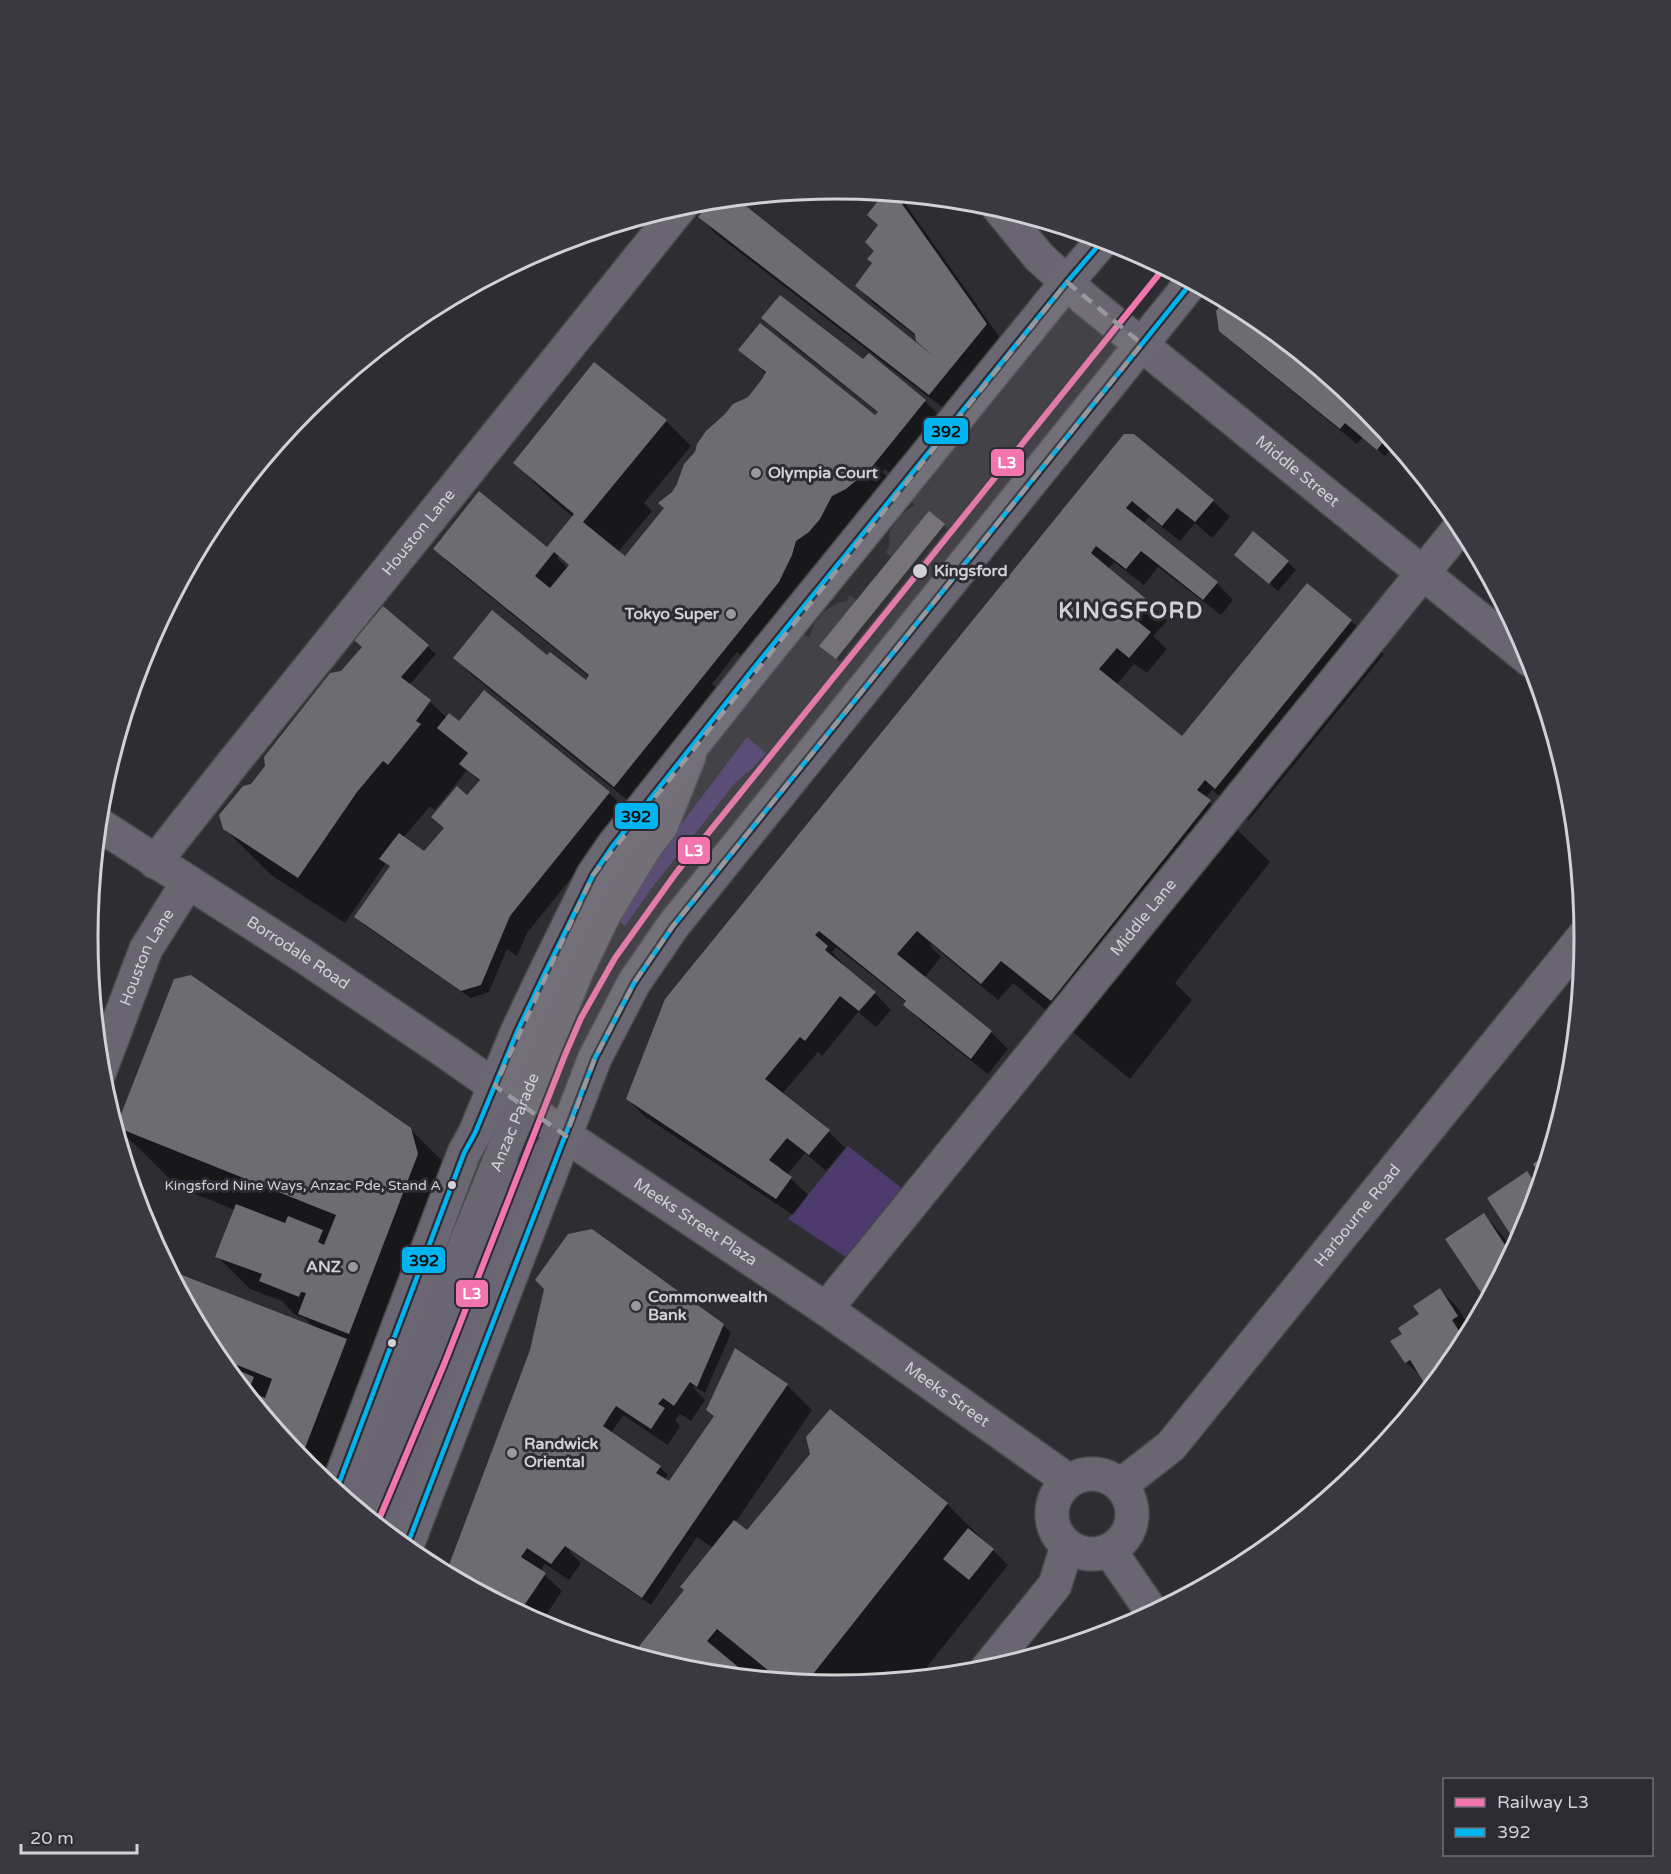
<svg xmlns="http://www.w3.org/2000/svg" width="1671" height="1874" font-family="'Varela Round',sans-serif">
<rect width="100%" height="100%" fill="#2e2d31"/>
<g fill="#4c3b6c">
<polygon points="747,737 766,753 752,769 736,782 654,885 625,926 618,920 664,847"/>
<polygon points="848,1146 908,1193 852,1261 788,1219"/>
</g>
<g fill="#0007" fill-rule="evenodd">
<polygon points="886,193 896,194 906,205 1003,342 947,411 716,234 700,217 714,200 734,198 926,352 928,351 917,337 873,303 857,286 874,263"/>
<polygon points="1226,301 1252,315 1365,408 1395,445 1385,456 1363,437 1357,444 1238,347 1221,330 1218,312"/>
<path d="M763,318L863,361L925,401L942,418L894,476L885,469L882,472L915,505L900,515L890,531L889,547L886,552L892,558L929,513L952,533L845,666L821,646L858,601L850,595L846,601L838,603L823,612L814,624L809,638L803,633L768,677L737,652L712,684L721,692L631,803L472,675L455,658L548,657L586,682L590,677L451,565L435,549H548L573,517L548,496L515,463L666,421L691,446L644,503L652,511L618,552L633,564L666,508L673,493L766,374L740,349L875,417L879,413L780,335ZM559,556L570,565L568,568L557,558Z"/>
<polygon points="1125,436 1213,501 1230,517 1212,538 1195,523 1180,541 1149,517 1143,524 1217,583 1233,600 1221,615 1158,567 1144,585 1114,562 1108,569 1150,604 1167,621 1153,636 1167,649 1147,673 1134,664 1116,685 1183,738 1351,621 1384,654 1249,820 1212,790 1205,798 1270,862 1175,983 1192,1000 1130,1079 1013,983 998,1000 931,944 930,946 941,957 924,978 991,1032 1008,1049 988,1074 922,1022 905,1005 907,1003 836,947 832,952 843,964 842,966 875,993 891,1010 876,1027 858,1012 822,1056 818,1052 782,1094 829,1132 845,1148 826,1171 805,1153 787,1175 808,1195 793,1215 644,1116 628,1099"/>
<polygon points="1236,555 1288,562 1296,570 1278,591"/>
<path d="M383,608L436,654L409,685L430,702L447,718L459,723L485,692L609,793L626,810L527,933L517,956L507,949L489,992L471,998L364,925L356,917L391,868L386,863L345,923L271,875L224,828L252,785L364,647ZM467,770L480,782L468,797L433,817L445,829L424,853L403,838L430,806L435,810Z"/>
<polygon points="88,930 93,936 90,942 100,951 91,975"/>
<polygon points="117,1127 410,1129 472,1190 479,1216 382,1366 366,1359 379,1373 330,1472 311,1464 334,1489 306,1466 213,1353 170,1272 313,1327 304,1318 294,1314 282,1301 250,1289 217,1256 235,1210 178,1187"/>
<polygon points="1484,1215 1500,1232 1513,1250 1487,1298 1448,1239"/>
<polygon points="1440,1290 1457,1307 1471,1329 1458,1353 1429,1388 1423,1378 1406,1362 1404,1335"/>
<polygon points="723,1325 731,1333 705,1393 694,1386 693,1387 705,1400 691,1421 680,1414 675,1420 680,1426 668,1445 623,1415 611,1433 660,1467 668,1475 664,1480 669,1483 787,1385 812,1410 735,1523 747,1532 812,1454 830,1411 947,1504 1008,1565 919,1677 835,1685 689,1671 637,1655 686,1590 713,1548 697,1537 651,1605 570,1550 569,1551 581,1563 569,1580 545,1564 540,1571 562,1591 540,1624 447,1574 532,1349"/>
</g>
<g fill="#6d6c70" fill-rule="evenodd">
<polygon points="884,193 895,194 987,324 929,395 698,217 711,201 736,198 932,355 916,341 915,334 855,286 872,263 867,259 874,251 865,242 878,225 867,215"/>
<path d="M780,295L863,359L869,353L926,400L871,468L846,489L832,496L820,519L809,532L796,541L792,555L779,582L614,787L453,658L492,610L547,655L550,652L586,680L589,675L433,549L479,491L547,547L574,514L513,463L594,362L667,420L583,522L625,556L664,508L658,503L672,492L677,484L684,464L695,452L697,444L706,431L725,414L733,404L748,397L762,379L766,372L738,350L760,323L875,415L878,412L761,318ZM554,552L569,565L550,588L535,576Z"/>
<polygon points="1225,301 1252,315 1365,408 1388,436 1377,450 1345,423 1340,429 1219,331 1216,311"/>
<polygon points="1124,434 1134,434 1214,500 1195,522 1177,508 1162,526 1132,501 1126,508 1218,582 1203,600 1141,551 1126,569 1096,546 1091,553 1151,603 1136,620 1151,632 1129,658 1117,648 1099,669 1182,736 1307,583 1352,620 1215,789 1205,780 1197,790 1211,800 1051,1001 1001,961 981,984 917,931 897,954 992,1031 971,1059 903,1005 906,1001 819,931 815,935 828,946 825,950 876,992 859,1011 840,996 805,1041 800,1037 765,1079 830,1130 809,1155 787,1138 769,1160 792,1177 776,1199 626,1099 665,999"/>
<polygon points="929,511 945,524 836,659 819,646"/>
<polygon points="1253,531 1289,561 1269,584 1234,555"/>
<polygon points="383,606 429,645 401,677 431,700 416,721 421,724 388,765 383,761 357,792 298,878 223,829 219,815 243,786 251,784 265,766 264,757 330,673 341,671 362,647 354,640"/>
<polygon points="484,690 610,792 510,916 481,985 461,991 354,917 390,866 379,859 399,833 424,851 444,828 431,817 457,786 467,795 480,780 459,764 468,753 437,728 449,713 459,721"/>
<polygon points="191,975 411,1128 418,1154 349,1334 298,1314 306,1293 301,1292 299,1297 259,1281 262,1274 215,1257 236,1204 285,1223 288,1216 323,1230 318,1242 324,1245 336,1215 116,1127 174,979"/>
<polygon points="1548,1153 1541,1177 1533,1164"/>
<polygon points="1527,1171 1538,1188 1527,1224 1516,1243 1487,1198"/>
<polygon points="1484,1213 1511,1254 1486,1300 1445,1239"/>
<polygon points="592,1229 724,1324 697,1387 690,1382 674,1406 663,1398 658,1404 665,1408 651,1429 616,1406 603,1426 661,1466 656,1473 669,1481 714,1416 706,1410 735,1348 788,1384 642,1598 565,1546 551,1564 527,1548 521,1557 546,1573 519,1613 446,1573 530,1350 544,1289 535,1280 568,1234"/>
<polygon points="169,1270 347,1339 305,1448 285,1440 255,1403 258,1395 265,1398 272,1379 217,1357"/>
<polygon points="1440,1288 1458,1316 1452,1320 1465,1340 1458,1353 1428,1389 1410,1360 1405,1363 1390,1341 1402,1334 1398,1328 1419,1314 1413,1306"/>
<polygon points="223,1364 254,1377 247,1394"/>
<polygon points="830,1409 948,1503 923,1535 806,1683 780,1680 717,1629 707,1641 743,1671 739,1676 689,1671 635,1655 640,1645 684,1590 680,1587 734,1520 747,1530 810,1454 806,1437"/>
<polygon points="968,1528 994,1549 969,1580 943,1559"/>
</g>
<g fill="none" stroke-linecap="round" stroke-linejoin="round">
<g stroke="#48484b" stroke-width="36">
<g id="minor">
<path id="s1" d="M999,208L1039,257L1085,299L1530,660"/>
<path id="s2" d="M98,824L302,955L443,1050L566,1136L826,1309L1069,1481"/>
<path id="s3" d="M155,862L229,768L682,205"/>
<path id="s4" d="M100,1071L146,949L188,882"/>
<path id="s5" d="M826,1309L1461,526"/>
<circle cx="1092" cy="1514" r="40"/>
<path id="s6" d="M1121,1485L1171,1446L1584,936"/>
<path id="s7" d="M356,1507L407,1387L577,970L603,916L645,847L661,826L689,756"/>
<polyline points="381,1528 529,1173 566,1136"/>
<polyline points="1110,1551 1152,1612"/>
<polyline points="987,1669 1055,1585 1067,1546"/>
</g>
</g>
<g stroke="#48484b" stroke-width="36">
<g id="major">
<polyline points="336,1491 464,1153 475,1133 517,1032 544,975 593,875 612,847 753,669 1067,282 1103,240"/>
<polyline points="406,1548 595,1058 634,983 673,926 1191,283"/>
</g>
</g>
<use href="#minor" stroke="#6a6671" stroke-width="33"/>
<use href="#major" stroke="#6a6772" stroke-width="33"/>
<g stroke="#2d2b33" stroke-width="9">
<g id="bus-1">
<polyline points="336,1491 464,1153 475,1133 517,1032 544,975 593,875 612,847 753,669 1067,282 1103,240"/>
<polyline points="406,1548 595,1058 634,983 673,926 1191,283"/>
</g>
</g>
<use href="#bus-1" stroke="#00b5ef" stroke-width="4.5"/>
<g stroke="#2d2b33" stroke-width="10">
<polyline id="rail-1" points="377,1524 445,1362 565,1055 581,1018 615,958 676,873 1164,268"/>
</g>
<use href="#rail-1" stroke="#f275ae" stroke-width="6"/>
</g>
<path fill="#99989c" fill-opacity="0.2" stroke="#99989c" stroke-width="4.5" stroke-dasharray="12 8" stroke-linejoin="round" d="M1067,282L1142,344L673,926L634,983L595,1058L566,1136L495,1086L593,875Z"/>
<g fill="#99989c" stroke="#2d2b33" stroke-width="2">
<circle cx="756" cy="473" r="6"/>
<circle cx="731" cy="614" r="6"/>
<circle cx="353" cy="1267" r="6"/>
<circle cx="636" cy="1306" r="6"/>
<circle cx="512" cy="1453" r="6"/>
</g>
<g fill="#d2d1d6" stroke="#2d2b33" stroke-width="2">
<circle cx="920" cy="571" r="8"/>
<circle cx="452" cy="1185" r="5"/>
<circle cx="392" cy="1343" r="5"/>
</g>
<g text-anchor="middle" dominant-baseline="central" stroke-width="6" stroke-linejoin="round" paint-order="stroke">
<g font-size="14" fill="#d2d1d6" stroke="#2d2b33" text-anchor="end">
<text x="441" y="1185">Kingsford Nine Ways, Anzac Pde, Stand A</text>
</g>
<g font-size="16" fill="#d2d1d6" stroke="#2d2b33">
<text stroke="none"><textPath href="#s1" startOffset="399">Middle Street</textPath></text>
<text stroke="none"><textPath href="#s3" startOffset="422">Houston Lane</textPath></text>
<text stroke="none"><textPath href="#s5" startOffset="504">Middle Lane</textPath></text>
<text stroke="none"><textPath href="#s2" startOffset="238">Borrodale Road</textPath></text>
<text stroke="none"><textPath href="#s4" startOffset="123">Houston Lane</textPath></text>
<text stroke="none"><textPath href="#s7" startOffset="416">Anzac Parade</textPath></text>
<text stroke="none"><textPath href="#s6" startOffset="360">Harbourne Road</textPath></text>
<text stroke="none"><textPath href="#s2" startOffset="718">Meeks Street Plaza</textPath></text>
<text stroke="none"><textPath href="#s2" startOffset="1023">Meeks Street</textPath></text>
</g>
<g font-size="16" font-weight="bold" fill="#d2d1d6" stroke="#2d2b33" text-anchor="start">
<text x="768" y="473">Olympia Court</text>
<text x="719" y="614" text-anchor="end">Tokyo Super</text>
<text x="341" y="1267" text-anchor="end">ANZ</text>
<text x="648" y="1297">Commonwealth<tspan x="648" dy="18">Bank</tspan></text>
<text x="524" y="1444">Randwick<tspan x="524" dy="18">Oriental</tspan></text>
</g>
<g font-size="16" font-weight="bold" fill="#d2d1d6" stroke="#2d2b33" text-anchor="start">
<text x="934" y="571">Kingsford</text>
</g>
<g font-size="22" font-weight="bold" letter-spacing="1.5" fill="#d2cfd9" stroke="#2d2b33">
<text x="1131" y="611">KINGSFORD</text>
</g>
</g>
<path d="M0 0H1671V1874H0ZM98 937a738 738 0 1 1 1476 0a738 738 0 1 1-1476 0Z" fill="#3a3840" fill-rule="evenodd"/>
<path fill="none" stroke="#d2d1d6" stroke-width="3" d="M98 937a738 738 0 1 1 1476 0a738 738 0 1 1-1476 0Z"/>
<g stroke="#2d2b33" stroke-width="2">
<rect x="923" y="417" width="46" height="28" rx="6" fill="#00b5ef"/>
<rect x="990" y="448" width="35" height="29" rx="6" fill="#f275ae"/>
<rect x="614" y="802" width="45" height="28" rx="6" fill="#00b5ef"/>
<rect x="677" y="836" width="34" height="29" rx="6" fill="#f275ae"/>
<rect x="401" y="1246" width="45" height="28" rx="6" fill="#00b5ef"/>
<rect x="455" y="1279" width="34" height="29" rx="6" fill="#f275ae"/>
</g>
<g font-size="16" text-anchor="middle" font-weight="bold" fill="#fff">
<text x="1007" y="468">L3</text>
<text x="694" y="856">L3</text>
<text x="472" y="1299">L3</text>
</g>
<g font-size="16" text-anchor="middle" font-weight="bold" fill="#111">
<text x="946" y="437">392</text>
<text x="636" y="822">392</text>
<text x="424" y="1266">392</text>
</g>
<rect x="1443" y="1778" width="210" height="78" fill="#2d2b33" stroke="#6f6d74" stroke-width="1.5"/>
<rect x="1455" y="1798" width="30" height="9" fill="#f275ae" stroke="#6f6d74" stroke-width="1.5"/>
<text x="1497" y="1808" font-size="18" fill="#d2d1d6">Railway L3</text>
<rect x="1455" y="1828" width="30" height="9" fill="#00b5ef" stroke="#6f6d74" stroke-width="1.5"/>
<text x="1497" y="1838" font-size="18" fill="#d2d1d6">392</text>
<path d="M21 1844v9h116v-9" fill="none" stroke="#d2d1d6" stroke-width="3"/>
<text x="30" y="1844" font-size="18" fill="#d2d1d6" stroke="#2d2b33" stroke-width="4.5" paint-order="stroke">20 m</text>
</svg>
